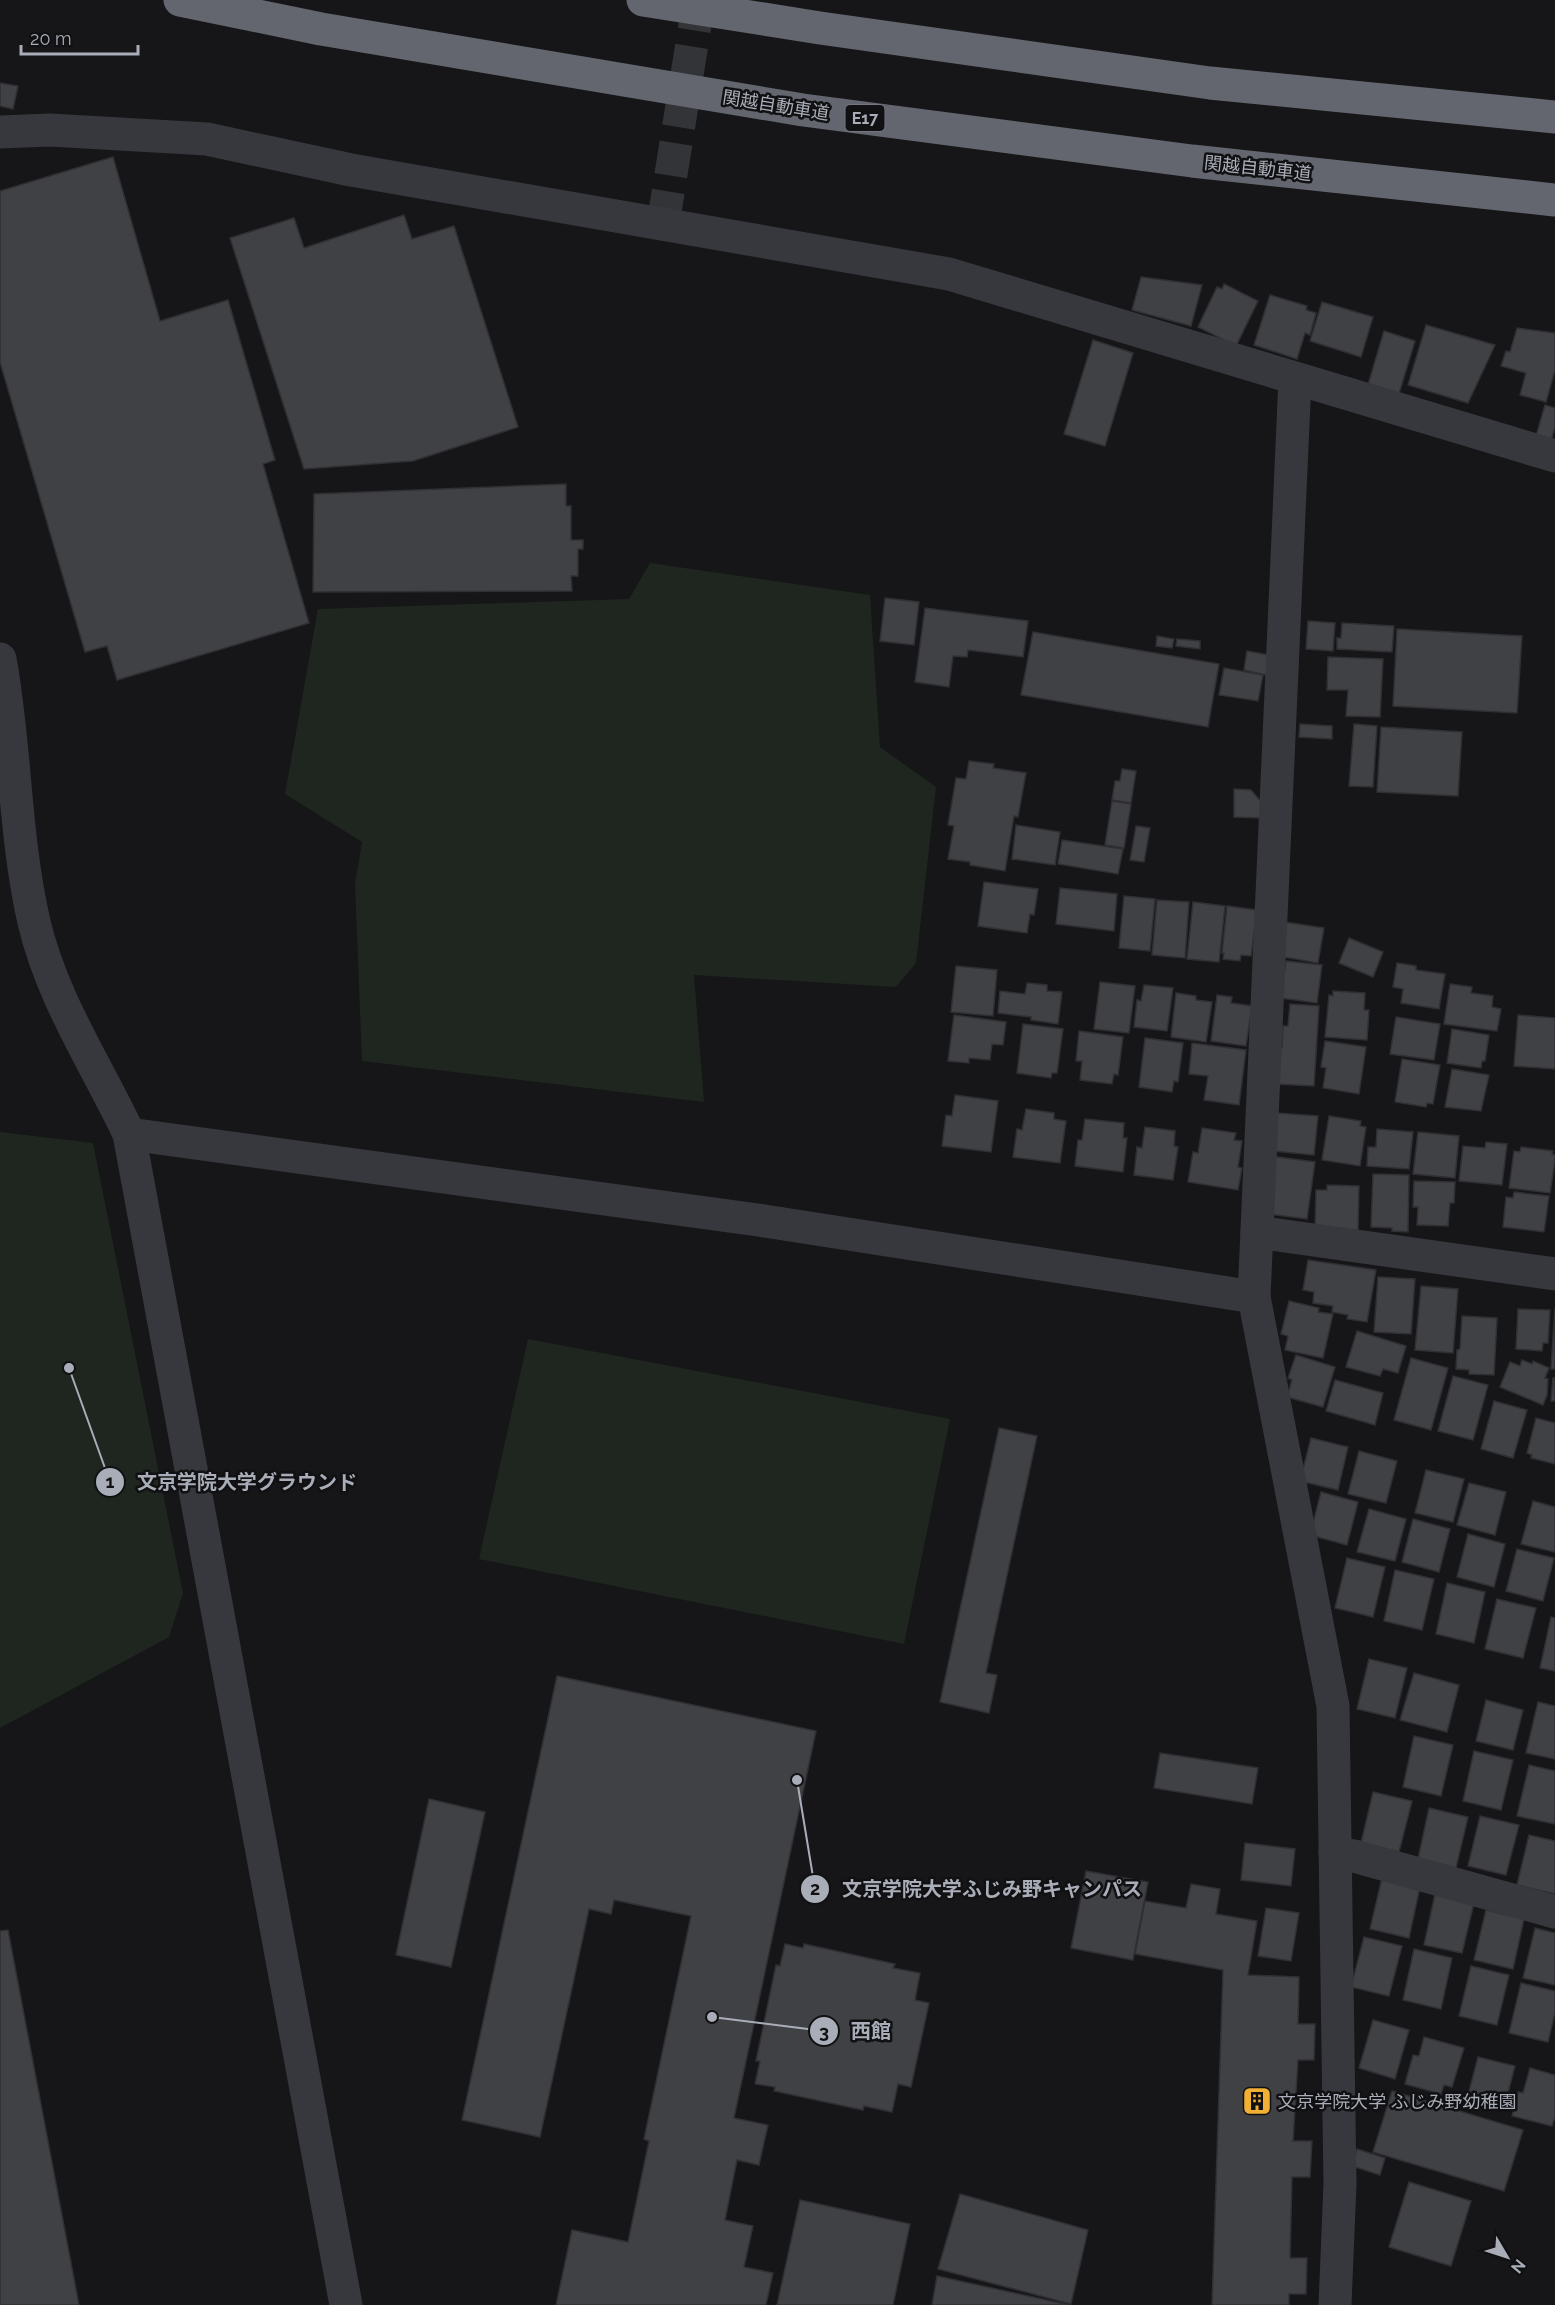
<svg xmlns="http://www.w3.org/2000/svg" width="1555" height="2305" font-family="Raleway,'Noto Sans JP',sans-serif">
<rect width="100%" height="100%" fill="#161618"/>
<g fill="#1e261f">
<polygon points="650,563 870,595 880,747 936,787 916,963 896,987 694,975 704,1102 362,1061 355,884 362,842 285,794 318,609 629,599"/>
<polygon points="0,1132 93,1143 183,1593 169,1637 0,1728"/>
<polygon points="528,1339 950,1419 904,1644 479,1559"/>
</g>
<g fill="#404145" stroke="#303034" stroke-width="1.5">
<polygon points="0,83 18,86 13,109 0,106"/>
<polygon points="113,157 160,321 228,300 275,460 263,464 309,623 117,680 107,646 85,652 0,362 0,191"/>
<polygon points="404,215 412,239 454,226 518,427 413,461 304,469 230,238 294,218 304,248"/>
<polygon points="1141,277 1202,285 1191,326 1132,310"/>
<polygon points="1224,284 1258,301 1236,346 1198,327 1217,287 1222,289"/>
<polygon points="1270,295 1307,306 1306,310 1316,313 1310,335 1305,333 1297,359 1254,345"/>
<polygon points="1322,302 1373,317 1361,357 1310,341"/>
<polygon points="1426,325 1495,345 1468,403 1408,385"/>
<polygon points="1517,328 1555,333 1555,370 1546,402 1520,395 1526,373 1501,366 1506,351 1510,352"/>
<polygon points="1384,331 1415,341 1398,397 1367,388"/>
<polygon points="1093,340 1133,353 1105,446 1064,434"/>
<polygon points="1545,405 1555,408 1555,427 1551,441 1536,436"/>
<polygon points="566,484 566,506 571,506 571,540 583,540 583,549 578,549 578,576 571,576 572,591 313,592 314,494"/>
<polygon points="885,598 919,602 914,645 880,641"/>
<polygon points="925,608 1028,621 1023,657 968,650 967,657 953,656 949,687 915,682"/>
<polygon points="1308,621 1335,623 1333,651 1306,649"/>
<polygon points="1342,623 1394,626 1392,652 1337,649 1337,638 1341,638"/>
<polygon points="1397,629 1522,636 1517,713 1393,706"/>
<polygon points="1033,632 1219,664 1208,727 1021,695"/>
<polygon points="1157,636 1174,639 1172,648 1156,646"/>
<polygon points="1177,639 1200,641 1200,649 1176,646"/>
<polygon points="1247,651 1269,655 1266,675 1244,670"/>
<polygon points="1328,657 1383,659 1380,717 1346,716 1348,690 1327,690"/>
<polygon points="1224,668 1263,675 1258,701 1219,695"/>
<polygon points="1300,724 1332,726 1332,739 1299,737"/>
<polygon points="1354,724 1377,726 1373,787 1349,786"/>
<polygon points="1381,727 1462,732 1458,796 1377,792"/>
<polygon points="969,761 994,764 993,768 1026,773 1018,817 1014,816 1005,871 970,865 970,862 948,859 954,826 948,825 956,778 966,779"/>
<polygon points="1122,769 1136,771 1131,803 1112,800 1115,781 1120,781"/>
<polygon points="1234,789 1251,790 1263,804 1262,818 1234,817"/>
<polygon points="1112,801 1131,804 1124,848 1105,845"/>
<polygon points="1016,825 1060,832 1055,865 1012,859"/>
<polygon points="1136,826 1150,828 1144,862 1130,860"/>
<polygon points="1062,840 1123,849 1118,874 1058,864"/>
<polygon points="984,882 1038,889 1034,915 1030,914 1027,933 978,926"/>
<polygon points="1060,888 1117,894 1114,931 1056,924"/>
<polygon points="1124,896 1155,899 1150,951 1119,948"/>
<polygon points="1157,900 1189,902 1185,958 1152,955"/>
<polygon points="1193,902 1225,906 1219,962 1187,959"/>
<polygon points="1227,906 1257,910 1251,956 1241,955 1240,961 1223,959 1224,953 1222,953"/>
<polygon points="1284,922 1324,928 1318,963 1278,956"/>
<polygon points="1349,938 1383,952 1373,977 1339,963"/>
<polygon points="1286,961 1322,965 1317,1003 1281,998"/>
<polygon points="1397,963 1416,966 1416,970 1445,974 1439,1009 1401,1003 1403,989 1393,987"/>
<polygon points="956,966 997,970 993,1016 951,1012"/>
<polygon points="1100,982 1135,986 1129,1033 1094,1029"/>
<polygon points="1027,983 1047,985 1047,991 1062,992 1058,1024 1031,1020 1031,1017 998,1013 1000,991 1025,994"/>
<polygon points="1450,984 1472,987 1471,993 1493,996 1492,1007 1501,1009 1497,1031 1444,1024"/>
<polygon points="1144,985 1173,988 1167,1031 1134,1027 1137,1000 1141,1001"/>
<polygon points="1333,991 1365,993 1364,1010 1369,1010 1367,1040 1325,1037 1329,995 1333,996"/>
<polygon points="1176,993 1196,996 1196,1000 1212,1002 1206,1042 1171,1037"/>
<polygon points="1217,995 1232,997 1231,1003 1252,1006 1246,1046 1211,1041"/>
<polygon points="1290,1004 1319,1006 1314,1086 1275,1084 1277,1046 1282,1047 1283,1026 1288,1026"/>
<polygon points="954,1015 1006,1022 1003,1045 992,1044 990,1060 969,1058 969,1063 948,1061"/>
<polygon points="1518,1015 1555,1018 1555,1069 1514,1066"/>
<polygon points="1396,1017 1440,1024 1434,1060 1390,1054"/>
<polygon points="1023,1024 1063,1029 1057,1073 1052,1073 1051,1078 1017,1073"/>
<polygon points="1452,1029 1489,1035 1485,1061 1482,1061 1481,1068 1447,1063"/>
<polygon points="1079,1031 1123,1037 1118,1075 1114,1074 1112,1084 1080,1080 1082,1061 1076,1061"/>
<polygon points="1145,1038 1183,1043 1178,1082 1174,1081 1172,1092 1139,1087"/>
<polygon points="1325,1041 1366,1047 1359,1094 1323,1088 1326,1068 1321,1067"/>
<polygon points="1192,1043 1246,1050 1239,1105 1204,1100 1208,1076 1189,1074"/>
<polygon points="1402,1059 1440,1065 1433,1104 1427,1103 1426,1107 1395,1102"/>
<polygon points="1452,1069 1489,1075 1481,1111 1445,1107"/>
<polygon points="955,1095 998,1101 991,1152 942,1146 946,1115 952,1116"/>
<polygon points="1026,1109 1054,1113 1054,1119 1066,1121 1060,1163 1013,1157 1017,1129 1022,1130"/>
<polygon points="1277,1113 1318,1116 1314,1155 1273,1151"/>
<polygon points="1329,1116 1361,1121 1360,1126 1366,1127 1360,1166 1322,1160"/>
<polygon points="1085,1119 1124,1123 1123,1138 1127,1138 1123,1172 1075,1166 1078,1140 1082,1140"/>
<polygon points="1145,1127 1175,1131 1174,1146 1178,1147 1173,1180 1134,1175 1137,1147 1142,1148"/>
<polygon points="1202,1128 1236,1133 1234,1140 1242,1141 1238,1167 1242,1168 1238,1190 1188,1182 1193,1152 1198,1153"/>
<polygon points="1377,1129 1413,1132 1409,1169 1367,1166 1368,1147 1376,1147"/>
<polygon points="1418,1132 1459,1136 1455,1178 1413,1174"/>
<polygon points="1486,1142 1507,1144 1502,1185 1459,1181 1463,1146 1485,1148"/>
<polygon points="1521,1147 1553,1151 1552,1154 1555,1155 1555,1160 1550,1193 1509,1188 1514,1151 1520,1152"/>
<polygon points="1270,1156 1315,1162 1307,1219 1268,1214"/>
<polygon points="1373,1174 1409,1175 1408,1232 1392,1231 1392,1228 1371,1227"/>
<polygon points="1414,1181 1455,1182 1454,1203 1450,1203 1448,1226 1417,1225 1418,1207 1413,1207"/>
<polygon points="1327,1185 1359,1186 1358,1230 1315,1229 1316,1190 1327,1190"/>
<polygon points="1514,1192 1549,1196 1544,1232 1503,1227 1506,1197 1513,1198"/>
<polygon points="1308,1260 1376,1270 1367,1322 1347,1319 1348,1315 1332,1312 1333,1306 1313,1303 1314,1292 1303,1290"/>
<polygon points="1378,1277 1415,1279 1411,1334 1374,1332"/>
<polygon points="1421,1286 1458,1289 1453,1353 1415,1350"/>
<polygon points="1289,1301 1319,1308 1318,1312 1333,1314 1323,1358 1285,1350 1288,1336 1281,1334"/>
<polygon points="1555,1308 1555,1369 1551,1369"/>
<polygon points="1518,1309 1550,1310 1548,1343 1543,1343 1542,1351 1516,1349"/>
<polygon points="1462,1316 1497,1318 1494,1375 1469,1374 1469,1370 1456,1369 1457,1350 1460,1349"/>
<polygon points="1357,1331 1406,1346 1398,1373 1383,1369 1380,1376 1346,1367"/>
<polygon points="1296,1355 1335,1367 1323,1407 1287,1397 1292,1380 1288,1378"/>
<polygon points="1411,1358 1448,1368 1431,1430 1394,1420"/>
<polygon points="1522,1360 1532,1364 1533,1361 1549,1368 1545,1378 1548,1379 1547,1395 1543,1405 1500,1387 1510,1362 1520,1366"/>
<polygon points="1453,1376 1488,1385 1473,1440 1438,1431"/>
<polygon points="1553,1378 1555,1378 1555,1401 1551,1401"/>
<polygon points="1335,1380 1383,1393 1375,1425 1326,1411"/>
<polygon points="1494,1401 1527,1410 1513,1458 1481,1449"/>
<polygon points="1536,1418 1555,1423 1555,1464 1531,1458 1532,1455 1527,1453"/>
<polygon points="999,1428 1037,1436 986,1673 997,1675 989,1713 940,1702"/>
<polygon points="1311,1438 1348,1447 1338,1490 1300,1481"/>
<polygon points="1359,1451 1397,1461 1386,1503 1348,1494"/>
<polygon points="1426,1470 1464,1479 1453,1522 1415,1513"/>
<polygon points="1469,1483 1506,1492 1495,1535 1457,1525"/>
<polygon points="1321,1492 1358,1502 1347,1545 1310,1535"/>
<polygon points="1533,1501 1555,1507 1555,1552 1521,1544"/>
<polygon points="1369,1509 1406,1519 1395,1561 1357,1552"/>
<polygon points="1413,1519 1450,1529 1439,1572 1402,1562"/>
<polygon points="1468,1534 1505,1544 1494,1587 1457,1577"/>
<polygon points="1517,1549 1554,1558 1543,1601 1506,1591"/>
<polygon points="1347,1558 1385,1567 1373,1617 1335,1608"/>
<polygon points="1395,1570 1434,1579 1422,1630 1384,1621"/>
<polygon points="1447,1583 1485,1592 1474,1643 1436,1634"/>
<polygon points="1497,1599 1536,1608 1523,1658 1485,1649"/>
<polygon points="1551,1617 1555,1618 1555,1671 1540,1668"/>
<polygon points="1369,1659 1407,1668 1395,1718 1357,1709"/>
<polygon points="1414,1673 1459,1685 1447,1732 1400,1720"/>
<polygon points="557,1676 816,1731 734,2118 768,2125 759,2165 737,2160 725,2220 753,2226 744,2267 773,2273 766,2305 556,2305 572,2230 628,2242 649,2141 644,2139 691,1916 614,1900 611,1914 589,1909 540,2137 462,2120"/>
<polygon points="1486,1700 1523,1710 1513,1750 1476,1741"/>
<polygon points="1538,1702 1555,1706 1555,1759 1526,1753"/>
<polygon points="1414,1736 1453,1745 1441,1796 1403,1787"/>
<polygon points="1474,1751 1513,1760 1501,1810 1463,1801"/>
<polygon points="1160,1753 1258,1768 1252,1804 1154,1788"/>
<polygon points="1529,1765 1555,1771 1555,1824 1517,1816"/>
<polygon points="1373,1792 1412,1801 1399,1852 1361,1843"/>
<polygon points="429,1799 485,1812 451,1967 396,1955"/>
<polygon points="1429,1808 1468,1817 1456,1868 1418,1859"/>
<polygon points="1480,1816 1519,1825 1506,1875 1468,1866"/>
<polygon points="1529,1835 1555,1841 1555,1894 1517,1885"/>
<polygon points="1245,1843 1295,1849 1291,1886 1241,1880"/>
<polygon points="1086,1871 1148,1882 1133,1960 1071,1948"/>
<polygon points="1382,1878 1420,1887 1409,1938 1370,1929"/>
<polygon points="1191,1884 1220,1889 1216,1914 1257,1921 1248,1975 1299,1977 1298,2024 1315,2024 1314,2060 1298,2060 1293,2141 1312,2141 1310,2177 1292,2177 1290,2258 1307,2258 1306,2294 1289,2294 1289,2305 1212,2305 1223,1970 1135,1954 1145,1901 1186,1908"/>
<polygon points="1435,1894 1474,1903 1462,1953 1424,1945"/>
<polygon points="1266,1908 1299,1913 1291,1961 1258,1956"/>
<polygon points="1486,1910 1524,1919 1513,1969 1474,1960"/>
<polygon points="1535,1928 1555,1933 1555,1985 1523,1978"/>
<polygon points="8,1930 79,2305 0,2305 0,1931"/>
<polygon points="1364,1937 1402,1946 1389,1996 1351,1987"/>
<polygon points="785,1944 803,1948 804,1944 895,1964 893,1968 920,1973 915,2000 929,2003 911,2087 898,2084 892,2112 864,2106 863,2110 774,2091 775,2087 755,2084 760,2061 756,2061 776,1965 780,1966"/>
<polygon points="1414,1949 1452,1958 1441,2009 1403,2000"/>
<polygon points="1471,1966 1509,1975 1497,2025 1459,2016"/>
<polygon points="1521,1983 1555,1991 1555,2012 1548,2042 1509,2033"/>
<polygon points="1373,2020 1409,2030 1395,2079 1359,2068"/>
<polygon points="1424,2037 1464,2048 1452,2087 1444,2085 1441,2094 1405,2084 1413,2055 1419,2056"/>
<polygon points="1478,2057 1515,2066 1504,2108 1467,2099"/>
<polygon points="1530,2068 1555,2075 1555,2117 1552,2126 1512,2116 1518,2092 1523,2093"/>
<polygon points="1392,2091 1523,2130 1504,2191 1373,2152"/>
<polygon points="1357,2149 1385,2158 1380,2175 1352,2166"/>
<polygon points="1409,2182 1471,2201 1451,2266 1389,2247"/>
<polygon points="960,2194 1088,2230 1071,2304 938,2269"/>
<polygon points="800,2200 910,2224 893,2305 777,2305"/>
<polygon points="937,2276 1069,2305 932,2305"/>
</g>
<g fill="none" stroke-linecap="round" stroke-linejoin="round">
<polyline stroke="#333438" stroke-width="33" stroke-dasharray="33 16" stroke-linecap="butt" points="663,224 699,0"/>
<g stroke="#37383d" stroke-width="33">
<polyline points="0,132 50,130 207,139 351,170 949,274 1555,456"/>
<polyline points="1295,379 1254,1297 1333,1706 1340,2184 1335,2305"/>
<path d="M0,659C16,746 14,835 34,922C52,999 96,1064 129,1134L346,2305"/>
<polyline points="129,1134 758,1220 1254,1297"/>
<polyline points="1257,1232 1555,1274"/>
<polyline points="1335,1853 1354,1856 1555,1912"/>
</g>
<g stroke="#63666e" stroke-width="33">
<polyline points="180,0 321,29 803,110 1192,161 1555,200"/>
<polyline points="643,0 820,28 1210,83 1555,117"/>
</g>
</g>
<defs>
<g id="building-square" transform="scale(1.5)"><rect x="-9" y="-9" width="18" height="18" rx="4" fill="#f2b134" stroke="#111113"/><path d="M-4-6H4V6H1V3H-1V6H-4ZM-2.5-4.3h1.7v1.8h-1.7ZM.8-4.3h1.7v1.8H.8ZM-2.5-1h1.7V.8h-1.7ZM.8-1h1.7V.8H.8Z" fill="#111"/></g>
</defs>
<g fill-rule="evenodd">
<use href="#building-square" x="1257" y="2101"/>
</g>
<g text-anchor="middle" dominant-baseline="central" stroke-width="5" stroke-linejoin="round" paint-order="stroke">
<rect fill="#111113" stroke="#7b7e86" stroke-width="1.5" x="845.5" y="105" width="39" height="26" rx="4.5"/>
<g font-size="16" font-weight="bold" fill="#a8adb8">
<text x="865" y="118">E17</text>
</g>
<g font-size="18" fill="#a8adb8" stroke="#111113">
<text transform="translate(776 105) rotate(9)">関越自動車道</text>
<text transform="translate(1258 168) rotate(6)">関越自動車道</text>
</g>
<g font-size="18" fill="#a8adb8" stroke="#111113" text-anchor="start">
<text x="1278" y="2101">文京学院大学 ふじみ野幼稚園</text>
</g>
</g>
<path fill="none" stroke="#a8adb8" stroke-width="2" d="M69 1368L110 1482M797 1780L815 1889M712 2017L824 2031"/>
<g fill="#a8adb8" stroke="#111113" stroke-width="2">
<circle cx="69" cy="1368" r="6"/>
<circle cx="797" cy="1780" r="6"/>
<circle cx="712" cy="2017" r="6"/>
<circle cx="110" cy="1482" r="15"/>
<circle cx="815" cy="1889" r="15"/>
<circle cx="824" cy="2031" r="15"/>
</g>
<g font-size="18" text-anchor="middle" font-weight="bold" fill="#111">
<text x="110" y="1488">1</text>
<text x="815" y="1895">2</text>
<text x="824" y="2038">3</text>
</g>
<g font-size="20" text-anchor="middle" font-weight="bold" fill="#a8adb8" stroke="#111113" stroke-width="5" stroke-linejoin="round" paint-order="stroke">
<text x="247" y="1489">文京学院大学グラウンド</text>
<text x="992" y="1896">文京学院大学ふじみ野キャンパス</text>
<text x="871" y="2038">西館</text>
</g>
<g transform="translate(1507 2257) rotate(129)" stroke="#111113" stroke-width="4.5" paint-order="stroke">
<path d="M0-4.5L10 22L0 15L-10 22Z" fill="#a8adb8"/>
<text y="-9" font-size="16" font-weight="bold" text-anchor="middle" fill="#a8adb8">N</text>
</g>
<path d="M21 45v9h117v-9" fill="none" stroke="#a8adb8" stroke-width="3"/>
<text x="30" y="45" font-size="18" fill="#a8adb8" stroke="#111113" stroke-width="4.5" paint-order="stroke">20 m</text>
</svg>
